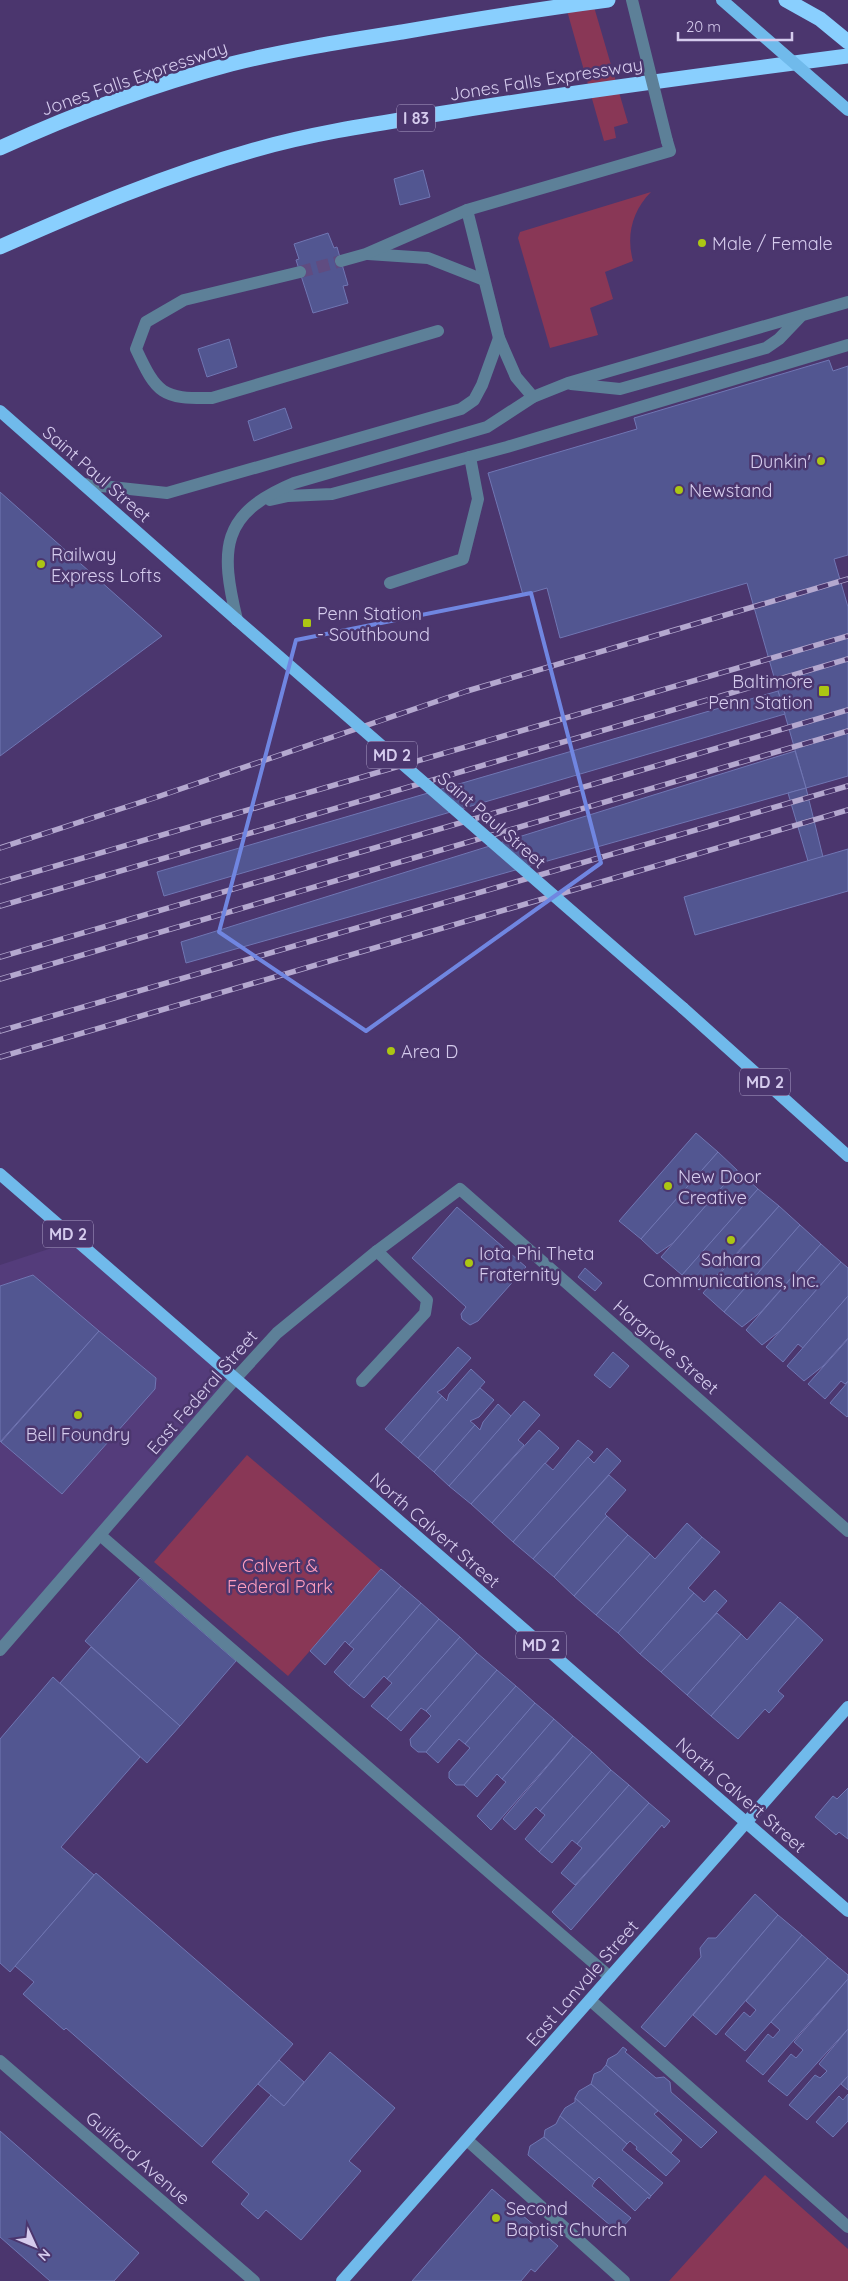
<svg xmlns="http://www.w3.org/2000/svg" width="848" height="2281" font-family="Quicksand,sans-serif">
<rect width="100%" height="100%" fill="#4b366e"/>
<polygon fill="#543c7b" points="76,1240 235,1375 0,1649 0,1265"/>
<g fill="#893756">
<polygon points="564,0 592,0 628,123 614,127 616,138 604,141"/>
<path d="M651,192C632,211 626,236 633,261L605,272L613,299L590,308L598,335L550,348L518,238L520,232Z"/>
<polygon points="247,1455 381,1569 288,1676 154,1562"/>
<polygon points="765,2175 848,2249 848,2281 669,2281"/>
</g>
<g fill="#525691" stroke="#7076b3">
<polygon points="423,170 430,197 400,205 394,179"/>
<polygon points="328,233 334,248 337,247 348,285 343,286 348,303 313,313 296,260 299,259 294,244"/>
<polygon points="229,339 237,367 207,377 198,349"/>
<polygon points="829,360 833,371 848,366 848,555 834,559 848,607 848,776 806,788 747,583 560,638 547,588 523,595 488,473 637,429 634,418"/>
<polygon points="285,408 292,428 254,441 248,421"/>
<polygon points="0,492 162,636 0,756"/>
<polygon points="778,691 785,714 164,896 157,872"/>
<polygon points="795,751 806,788 186,963 181,942"/>
<polygon points="806,788 823,857 808,861 788,793"/>
<polygon points="848,849 848,891 695,935 684,897"/>
<polygon points="696,1133 718,1152 641,1239 619,1221"/>
<polygon points="718,1152 737,1170 673,1243 657,1254 641,1239"/>
<polygon points="737,1170 758,1189 682,1275 661,1257"/>
<polygon points="758,1189 779,1206 718,1274 699,1290 682,1275"/>
<polygon points="779,1206 800,1225 724,1312 703,1293"/>
<polygon points="457,1207 526,1267 478,1321 470,1325 462,1319 461,1314 466,1307 412,1258"/>
<polygon points="800,1225 821,1244 761,1312 742,1327 724,1312"/>
<polygon points="821,1244 841,1262 781,1330 762,1345 746,1330"/>
<polygon points="841,1262 848,1268 848,1296 803,1348 798,1344 783,1362 766,1347"/>
<polygon points="585,1268 602,1283 595,1291 578,1277"/>
<polygon points="33,1275 99,1331 0,1442 0,1286"/>
<polygon points="848,1296 848,1338 823,1366 804,1381 787,1366"/>
<polygon points="99,1331 156,1378 155,1389 62,1494 1,1442"/>
<polygon points="848,1339 848,1381 845,1384 841,1381 825,1399 808,1384"/>
<polygon points="458,1347 471,1358 444,1388 437,1392 442,1396 401,1443 385,1429"/>
<polygon points="613,1352 629,1366 610,1388 594,1375"/>
<polygon points="471,1369 485,1382 418,1458 401,1443 442,1396 447,1401 449,1394"/>
<polygon points="848,1382 848,1416 847,1417 830,1403"/>
<polygon points="480,1388 494,1400 479,1417 470,1421 475,1425 434,1472 418,1458"/>
<polygon points="524,1401 540,1415 518,1440 524,1445 471,1504 449,1486"/>
<polygon points="498,1404 511,1416 449,1486 434,1472 475,1425 480,1430 483,1422"/>
<polygon points="539,1430 559,1448 492,1523 471,1504"/>
<polygon points="578,1440 593,1452 513,1542 492,1523 545,1463 553,1470"/>
<polygon points="607,1448 621,1461 533,1559 513,1542 588,1457 594,1463"/>
<polygon points="609,1475 626,1490 605,1514 607,1516 554,1577 533,1559"/>
<polygon points="607,1516 628,1535 574,1596 554,1577"/>
<polygon points="687,1523 702,1537 618,1633 596,1615 650,1554 655,1559"/>
<polygon points="628,1535 650,1554 596,1615 574,1596"/>
<polygon points="702,1537 720,1552 688,1588 694,1593 640,1654 618,1633"/>
<polygon points="381,1569 401,1586 349,1645 345,1641 325,1665 310,1651"/>
<polygon points="140,1578 236,1661 180,1726 85,1641"/>
<polygon points="401,1586 421,1603 349,1686 334,1672 354,1649 349,1645"/>
<polygon points="715,1590 727,1601 664,1671 661,1672 640,1654 694,1593 704,1602"/>
<polygon points="780,1602 798,1617 711,1716 687,1695 741,1634 747,1640"/>
<polygon points="421,1603 439,1619 387,1679 384,1676 364,1698 349,1686"/>
<polygon points="717,1613 741,1634 687,1695 661,1672"/>
<polygon points="798,1617 823,1640 778,1691 784,1696 769,1713 765,1709 738,1739 711,1716"/>
<polygon points="439,1619 460,1637 387,1719 371,1706 392,1683 387,1679"/>
<polygon points="460,1637 477,1653 426,1711 421,1708 401,1731 387,1719"/>
<polygon points="91,1647 180,1726 147,1763 60,1683"/>
<polygon points="477,1653 497,1670 426,1752 418,1752 411,1746 410,1739 431,1716 426,1711"/>
<polygon points="497,1670 516,1686 465,1744 459,1739 438,1763 426,1752"/>
<polygon points="53,1677 140,1757 61,1847 94,1875 10,1972 0,1963 0,1739"/>
<polygon points="516,1686 535,1703 464,1785 456,1785 449,1778 449,1772 470,1748 465,1744"/>
<polygon points="535,1703 554,1719 502,1779 497,1774 477,1797 464,1785"/>
<polygon points="554,1719 573,1736 491,1830 477,1816 506,1782 502,1779"/>
<polygon points="573,1736 592,1752 540,1811 536,1807 515,1830 503,1819"/>
<polygon points="592,1752 611,1770 539,1852 525,1839 545,1815 540,1811"/>
<polygon points="611,1770 629,1785 577,1844 572,1840 552,1863 539,1852"/>
<polygon points="629,1785 649,1803 575,1885 561,1873 582,1848 577,1844"/>
<polygon points="848,1788 848,1839 839,1832 836,1835 815,1817 833,1796 837,1799"/>
<polygon points="649,1803 670,1821 664,1828 662,1825 571,1930 552,1912"/>
<polygon points="96,1873 293,2044 202,2147 66,2028 64,2030 23,1994 34,1982 15,1966"/>
<polygon points="755,1894 778,1915 665,2047 641,2027 701,1957 700,1948 708,1938 716,1938"/>
<polygon points="778,1915 802,1935 716,2035 693,2015"/>
<polygon points="802,1935 828,1958 745,2051 725,2034 744,2012 750,2017 756,2010 746,2001"/>
<polygon points="828,1958 848,1975 848,1979 763,2075 746,2061 768,2034 773,2038 780,2030 771,2022"/>
<polygon points="848,1979 848,2029 787,2096 768,2081 791,2054 796,2058 803,2050 794,2042"/>
<polygon points="848,2029 848,2076 807,2120 789,2105 815,2075 820,2078 827,2071 819,2064"/>
<polygon points="623,2047 627,2050 625,2052 656,2078 664,2077 670,2082 671,2092 717,2132 701,2148 606,2065 608,2059 617,2054"/>
<polygon points="330,2052 395,2108 349,2161 361,2171 301,2240 266,2210 258,2219 241,2204 249,2194 212,2162 271,2095 284,2106"/>
<polygon points="279,2060 304,2082 284,2106 258,2084"/>
<polygon points="606,2065 658,2111 654,2114 682,2140 671,2153 591,2084 594,2074 601,2071"/>
<polygon points="848,2076 848,2090 841,2084"/>
<polygon points="591,2084 680,2161 666,2176 636,2149 637,2147 630,2141 627,2144 575,2098 579,2091"/>
<polygon points="848,2094 848,2121 833,2137 816,2122 839,2096 843,2100"/>
<polygon points="575,2098 627,2144 622,2150 663,2183 651,2196 560,2116 565,2108 575,2102"/>
<polygon points="560,2116 651,2196 649,2199 648,2197 635,2211 599,2177 595,2181 544,2137 545,2130 556,2124"/>
<polygon points="0,2131 139,2253 114,2281 50,2281 0,2237"/>
<polygon points="544,2137 595,2181 592,2186 631,2218 618,2232 528,2155 530,2146"/>
<polygon points="492,2189 558,2246 535,2272 531,2269 521,2281 412,2281"/>
</g>
<g fill="none" stroke-linecap="round" stroke-linejoin="round">
<polyline stroke="#604c81" stroke-width="12" stroke-dasharray="12 6" stroke-linecap="butt" points="300,272 341,261"/>
<g stroke="#5d8098" stroke-width="12">
<polyline points="467,210 499,338 516,377 533,397"/>
<polyline points="368,254 428,258 484,280"/>
<polyline points="341,261 366,254 467,210 670,151 667,141"/>
<path d="M300,272L184,300L146,322L136,349C157,394 162,399 212,398L438,331"/>
<polyline points="571,384 620,389 766,348 779,339 800,317"/>
<polyline points="83,484 167,493 461,409 474,400 482,385 499,338"/>
<polyline points="270,500 288,496 332,494 507,447 848,345"/>
<polyline points="390,583 463,559 478,499 470,457"/>
<path d="M237,620C220,549 220,514 294,483L487,427L533,397L568,383L848,302"/>
<polyline points="362,1381 425,1313 427,1300 377,1251"/>
<polyline points="100,1535 610,1977"/>
<polyline points="0,1650 235,1379 277,1333 377,1251 460,1189 848,1531"/>
<polyline points="590,2000 848,2227"/>
<polyline points="0,2061 254,2281"/>
<polyline points="467,2140 624,2281"/>
</g>
<g stroke="#70baeb" stroke-width="12">
<polyline points="0,411 237,620"/>
<polyline points="683,1008 848,1156"/>
<polyline points="0,1174 848,1911"/>
<polyline points="342,2281 848,1707"/>
</g>
<g stroke="#89cffe" stroke-width="15">
<polyline points="786,0 820,19 848,42"/>
<path d="M0,148C74,114 152,85 231,64C287,50 345,41 402,32C471,20 539,9 608,0"/>
<path d="M0,247C83,210 166,175 254,150C320,131 389,122 457,111C587,90 717,73 848,56"/>
</g>
<g stroke="#b4a8cf" stroke-width="5.5">
<g id="rail">
<polyline points="0,848 160,796 467,691 848,579"/>
<polyline points="0,882 848,636"/>
<polyline points="0,906 848,659"/>
<polyline points="0,957 848,710"/>
<polyline points="0,979 848,731"/>
<polyline points="0,1031 848,786"/>
<polyline points="0,1057 848,810"/>
</g>
</g>
<use href="#rail" stroke="#4b366e" stroke-width="4" stroke-dasharray="11" stroke-linecap="butt"/>
<polyline stroke="#5d8098" stroke-width="12" points="632,0 667,141"/>
<g stroke="#70baeb" stroke-width="12">
<polyline points="722,0 848,110"/>
<polyline points="237,620 683,1008"/>
</g>
</g>
<path fill="none" stroke="#7086e1" stroke-width="4" stroke-linejoin="round" d="M531,593L601,863L366,1031L219,932L296,640Z"/>
<g fill="#acc613" stroke="#4b366e" stroke-width="2">
<circle cx="702" cy="243" r="5"/>
<circle cx="821" cy="461" r="5"/>
<circle cx="679" cy="490" r="5"/>
<circle cx="41" cy="564" r="5"/>
<rect x="302" y="618" width="10" height="10" rx="2.5"/>
<rect x="818" y="685" width="12" height="12" rx="2.5"/>
<circle cx="391" cy="1051" r="5"/>
<circle cx="668" cy="1186" r="5"/>
<circle cx="731" cy="1240" r="5"/>
<circle cx="469" cy="1263" r="5"/>
<circle cx="78" cy="1415" r="5"/>
<circle cx="496" cy="2218" r="5"/>
</g>
<g text-anchor="middle" dominant-baseline="central" stroke-width="5" stroke-linejoin="round" paint-order="stroke">
<g fill="#4b366e" stroke="#ac9ec7" stroke-width="1">
<rect x="397" y="104.5" width="38" height="27" rx="4"/>
<rect x="367" y="741.5" width="50" height="27" rx="4"/>
<rect x="740" y="1068.5" width="50" height="27" rx="4"/>
<rect x="43" y="1220.5" width="50" height="27" rx="4"/>
<rect x="516" y="1631.5" width="50" height="27" rx="4"/>
</g>
<g font-size="16" font-weight="bold" fill="#d5cbed">
<text x="416" y="118">I 83</text>
<text x="392" y="755">MD 2</text>
<text x="765" y="1082">MD 2</text>
<text x="68" y="1234">MD 2</text>
<text x="541" y="1645">MD 2</text>
</g>
<g font-size="18" fill="#d5cbed" stroke="#4b366e">
<text transform="translate(134 78) rotate(-19)">Jones Falls Expressway</text>
<text transform="translate(546 79) rotate(-9)">Jones Falls Expressway</text>
<text transform="translate(97 474) rotate(41)">Saint Paul Street</text>
<text transform="translate(492 820) rotate(41)">Saint Paul Street</text>
<text transform="translate(666 1347) rotate(41)">Hargrove Street</text>
<text transform="translate(202 1392) rotate(-49)">East Federal Street</text>
<text transform="translate(435 1530) rotate(41)">North Calvert Street</text>
<text transform="translate(741 1795) rotate(41)">North Calvert Street</text>
<text transform="translate(582 1983) rotate(-49)">East Lanvale Street</text>
<text transform="translate(138 2158) rotate(41)">Guilford Avenue</text>
</g>
<g font-size="18" fill="#d5cbed" stroke="#4b366e" text-anchor="start">
<text x="712" y="243">Male / Female</text>
<text x="811" y="461" text-anchor="end">Dunkin'</text>
<text x="689" y="490">Newstand</text>
<text x="51" y="554">Railway<tspan x="51" dy="21">Express Lofts</tspan></text>
<text x="317" y="613">Penn Station<tspan x="317" dy="21">- Southbound</tspan></text>
<text x="813" y="681" text-anchor="end">Baltimore<tspan x="813" dy="21">Penn Station</tspan></text>
<text x="401" y="1051">Area D</text>
<text x="678" y="1176">New Door<tspan x="678" dy="21">Creative</tspan></text>
<text x="479" y="1253">Iota Phi Theta<tspan x="479" dy="21">Fraternity</tspan></text>
<text x="731" y="1259" text-anchor="middle">Sahara<tspan x="731" dy="21">Communications, Inc.</tspan></text>
<text x="78" y="1434" text-anchor="middle">Bell Foundry</text>
<text x="506" y="2208">Second<tspan x="506" dy="21">Baptist Church</tspan></text>
</g>
<g font-size="18" fill="#fe9dbd" stroke="#4b366e">
<text x="280" y="1565">Calvert &amp;<tspan x="280" dy="21">Federal Park</tspan></text>
</g>
</g>
<g transform="translate(35 2246) rotate(134)" stroke="#4b366e" stroke-width="4" paint-order="stroke">
<path d="M0-4L9 19L0 12L-9 19Z" fill="#d5cbed"/>
<text y="-8" font-size="14" font-weight="bold" text-anchor="middle" fill="#d5cbed">N</text>
</g>
<path d="M678 32v8h114v-8" fill="none" stroke="#d5cbed" stroke-width="2.5"/>
<text x="686" y="32" font-size="15" fill="#d5cbed" stroke="#4b366e" stroke-width="4" paint-order="stroke">20 m</text>
</svg>
